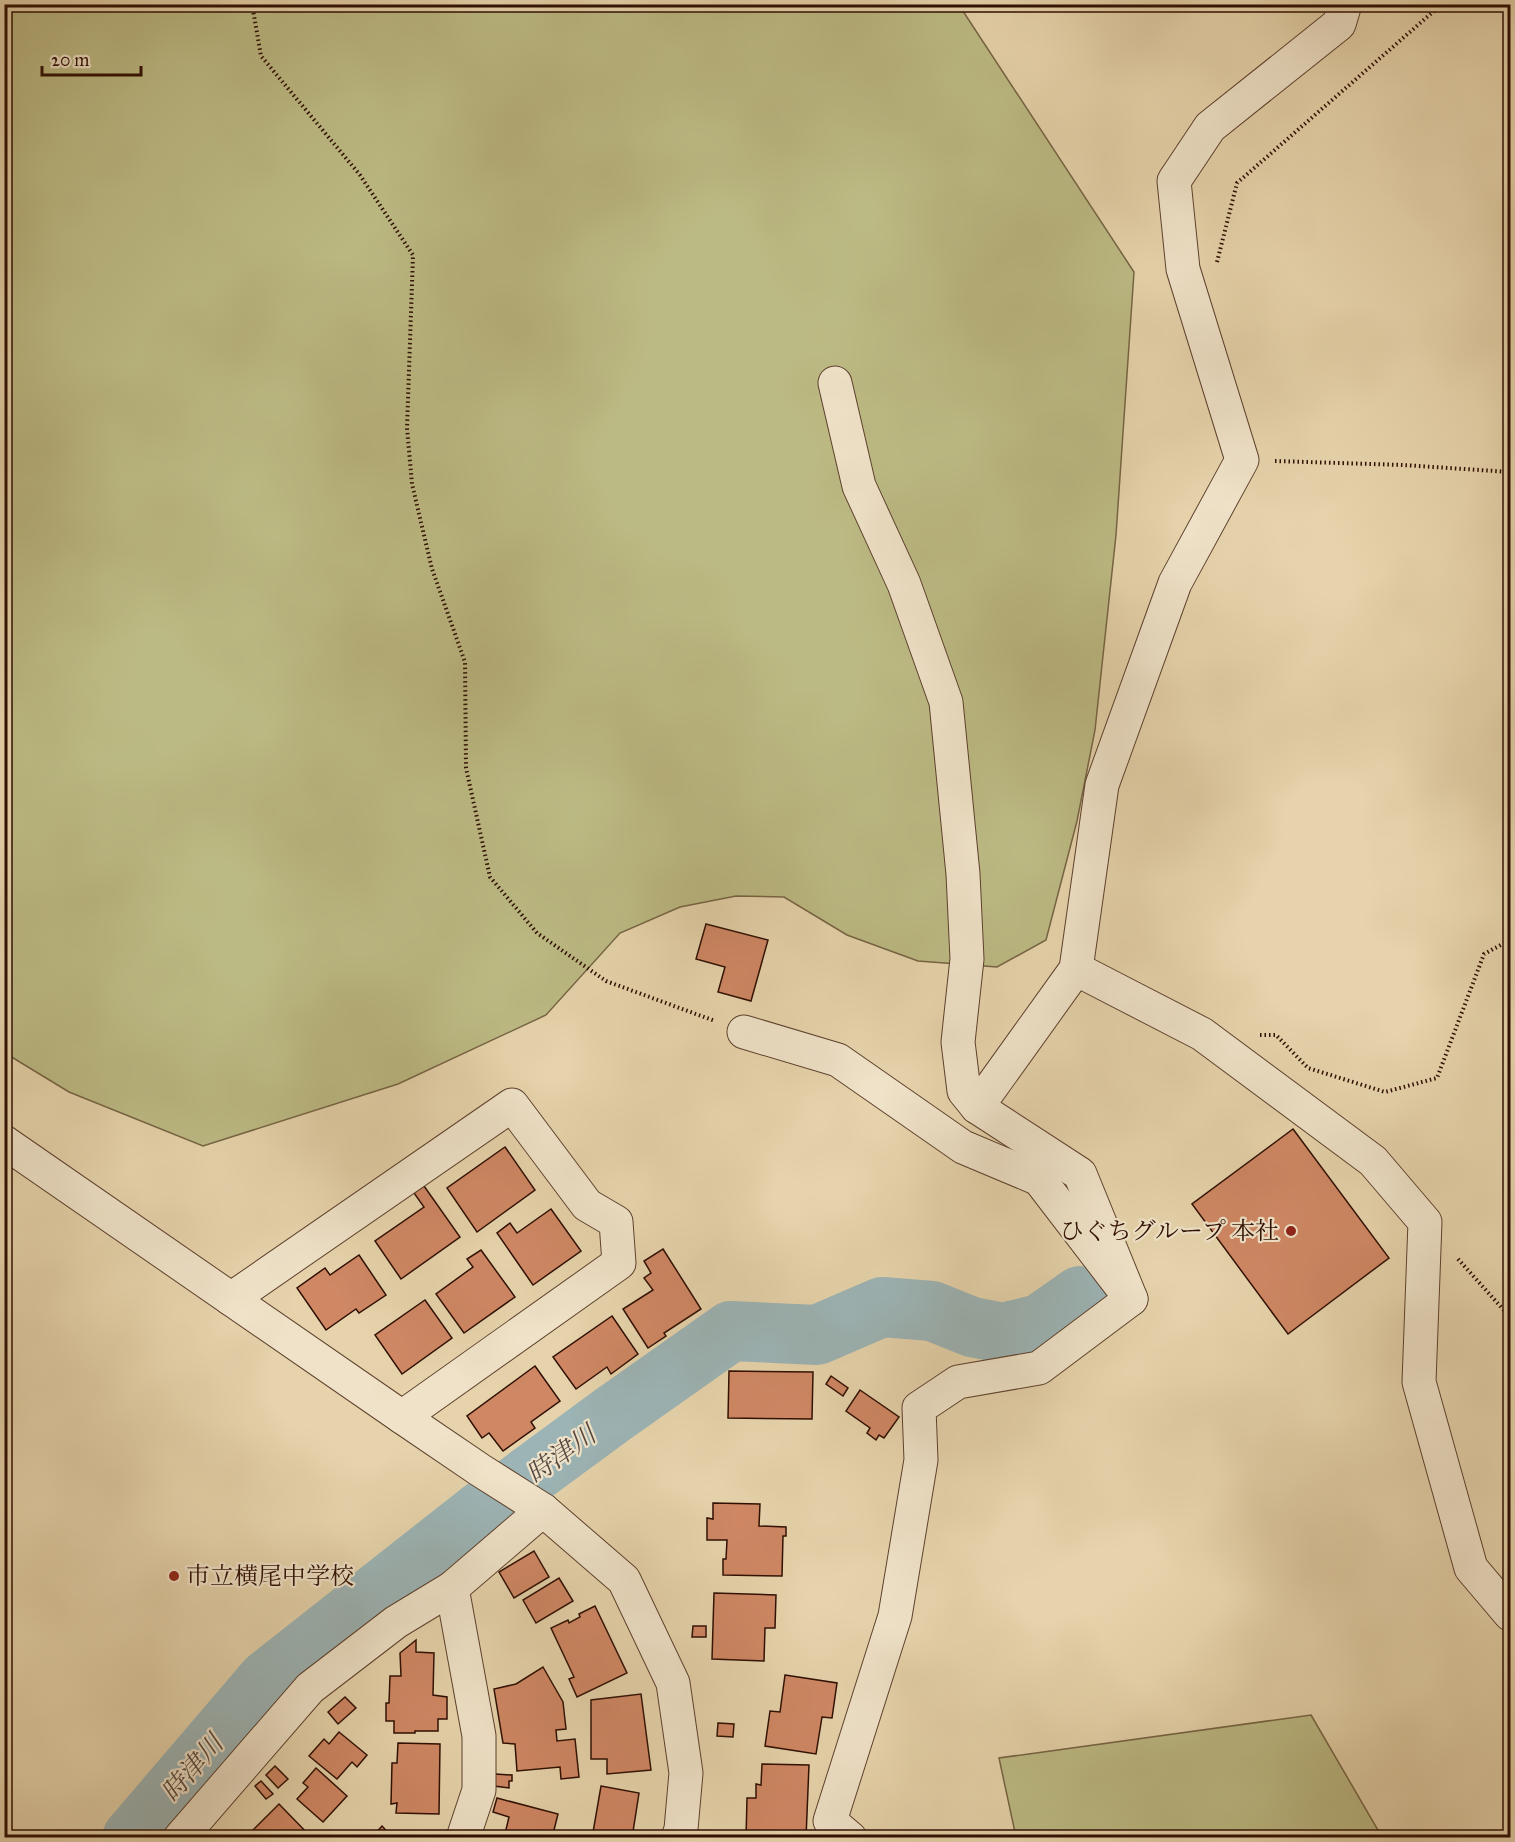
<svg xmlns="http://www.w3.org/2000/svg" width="1515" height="1842" font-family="'IM FELL Great Primer','Noto Serif JP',serif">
<rect width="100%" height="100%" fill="#e6d3ab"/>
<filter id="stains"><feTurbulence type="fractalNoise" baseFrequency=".00333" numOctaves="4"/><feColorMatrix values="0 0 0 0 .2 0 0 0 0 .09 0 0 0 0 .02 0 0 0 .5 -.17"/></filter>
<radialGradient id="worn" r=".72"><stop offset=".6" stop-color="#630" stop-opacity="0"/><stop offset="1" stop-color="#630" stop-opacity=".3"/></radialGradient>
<g fill="#bcba84" stroke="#766444" stroke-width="1.5">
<polygon points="4,5 959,5 1134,272 1116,535 1095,730 1077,821 1046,940 997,967 918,961 847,935 784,897 736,896 680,907 620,933 546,1015 398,1084 203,1146 69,1092 5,1053"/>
<polygon points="1311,1715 1382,1837 1016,1837 999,1758"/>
</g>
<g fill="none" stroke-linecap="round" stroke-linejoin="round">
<polyline stroke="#9cb4b5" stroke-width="60" points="132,1838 267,1680 479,1513 612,1415 731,1331 817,1335 882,1307 932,1311 972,1327 1003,1333 1040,1324 1080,1296"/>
</g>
<g fill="#cf8764" stroke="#2f0f03" stroke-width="1.5">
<polygon points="706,924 768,940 751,1001 718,992 725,967 696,959"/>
<polygon points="1293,1129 1389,1258 1288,1334 1192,1204"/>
<polygon points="505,1147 535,1190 477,1232 447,1188"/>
<polygon points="424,1186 460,1237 401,1279 375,1241 424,1207 414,1193"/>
<polygon points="551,1209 581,1251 533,1285 497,1233 510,1223 517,1233"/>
<polygon points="663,1249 701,1309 664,1333 666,1336 648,1348 623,1309 653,1290 644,1278 651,1273 644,1261"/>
<polygon points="481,1250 515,1297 464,1333 436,1294 473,1267 467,1259"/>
<polygon points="359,1255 386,1295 359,1313 356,1309 326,1330 297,1288 325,1268 330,1275"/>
<polygon points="425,1300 452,1338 402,1374 375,1335"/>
<polygon points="612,1316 638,1354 611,1374 607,1367 576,1389 553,1357"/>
<polygon points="535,1366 560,1401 531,1422 535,1428 503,1451 489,1433 482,1438 467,1416"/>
<polygon points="729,1371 813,1372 812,1419 728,1418"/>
<polygon points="831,1376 848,1388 843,1396 826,1384"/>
<polygon points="860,1390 899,1417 884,1438 879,1435 876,1440 867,1433 870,1428 846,1411"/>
<polygon points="713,1503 760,1504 759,1526 786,1527 786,1536 783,1536 782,1576 723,1575 723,1559 726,1559 727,1540 707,1540 707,1518 713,1519"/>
<polygon points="534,1551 549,1577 514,1598 499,1572"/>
<polygon points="559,1578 573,1601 536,1623 523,1600"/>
<polygon points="714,1593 776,1595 775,1628 765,1628 764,1661 712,1659"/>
<polygon points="595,1606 627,1673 577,1697 569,1679 574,1677 551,1628 568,1620 569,1623 580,1617 579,1614"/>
<polygon points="693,1626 706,1626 706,1637 692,1637"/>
<polygon points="416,1640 416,1652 434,1653 433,1695 447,1697 447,1719 438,1719 438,1731 415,1731 415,1733 394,1733 394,1721 386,1721 386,1703 389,1703 390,1676 401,1676 400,1653"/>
<polygon points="543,1667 563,1702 566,1729 556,1730 557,1741 575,1739 579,1777 561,1779 560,1767 517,1771 515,1744 503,1743 494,1689 516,1684"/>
<polygon points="785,1675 837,1683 832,1718 822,1717 816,1754 765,1746 770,1711 780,1712"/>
<polygon points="641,1694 651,1770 607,1774 607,1759 591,1759 591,1700"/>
<polygon points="345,1697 356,1708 338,1724 328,1712"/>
<polygon points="718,1723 734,1724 733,1737 717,1736"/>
<polygon points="339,1732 367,1755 357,1767 352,1762 337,1779 309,1756 324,1739 329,1744"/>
<polygon points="398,1743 440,1744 439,1814 396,1813 397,1803 391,1804 392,1763 397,1763"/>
<polygon points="762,1764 809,1765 806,1838 746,1838 747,1798 756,1798 756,1784 761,1785"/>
<polygon points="275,1766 288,1779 278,1788 266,1775"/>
<polygon points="316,1768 347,1796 323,1822 297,1799 308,1787 303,1783"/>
<polygon points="495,1774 512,1775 512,1781 509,1781 509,1788 494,1786"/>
<polygon points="261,1781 273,1794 266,1799 255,1786"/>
<polygon points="601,1786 639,1793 632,1838 592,1838"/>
<polygon points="497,1798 558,1814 552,1838 504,1838 509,1817 493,1812"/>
<polygon points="279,1804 312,1838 245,1838"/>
<polygon points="382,1826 393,1838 371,1838"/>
</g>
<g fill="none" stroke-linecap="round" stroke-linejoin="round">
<g stroke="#5d402d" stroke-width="35">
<g id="minor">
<polyline points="835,383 859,486 904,584 946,702 963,874 967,959 958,1042 964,1091 977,1107"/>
<polyline points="1076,969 1202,1034 1373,1161 1425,1222 1419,1382 1471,1568 1510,1614"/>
<polyline points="744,1032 838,1060 963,1147 1039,1179 1131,1299 1039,1368 958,1382 919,1408 921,1460 895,1616 830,1821 850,1838"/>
<polyline points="4,1142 402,1417 480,1470 543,1510 624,1580 673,1683 686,1773 681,1829 678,1838"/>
<polyline points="231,1299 512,1105 587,1205 616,1222 619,1263 402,1417"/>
<polyline points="1131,1299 1080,1174 977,1107 1076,969 1102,785 1175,583 1242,460 1183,269 1174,181 1210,127 1339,24 1345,4"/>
<polyline points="452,1588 479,1736 479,1790 463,1838"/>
<polyline points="180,1838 310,1688 396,1622 452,1588 543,1510"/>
</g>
</g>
<g stroke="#2f0f03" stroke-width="4" stroke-dasharray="1.5 3" stroke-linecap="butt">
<polyline points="252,4 261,56 360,175 413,255 407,428 412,484 432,569 465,662 466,768 490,877 537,933 606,981 715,1021"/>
<polyline points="1217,262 1237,183 1442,4"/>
<polyline points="1275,461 1403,465 1510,472"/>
<polyline points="1260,1035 1276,1035 1308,1068 1385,1092 1437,1078 1484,954 1510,940"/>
<polyline points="1458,1259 1510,1317"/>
</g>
<use href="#minor" stroke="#efe2c8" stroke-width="33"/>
</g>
<g fill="#8f2418" stroke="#efe2c8" stroke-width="2">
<circle cx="1291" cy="1231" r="6"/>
<circle cx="174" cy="1576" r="6"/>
</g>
<g text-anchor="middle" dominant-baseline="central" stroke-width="4.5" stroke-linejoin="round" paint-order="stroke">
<g font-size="24" fill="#2f0f03" stroke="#efe2c8" text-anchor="end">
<text x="1279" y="1231">ひぐちグループ 本社</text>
<text x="186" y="1576" text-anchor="start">市立横尾中学校</text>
</g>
<g font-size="26" font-style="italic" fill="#554941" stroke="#efe2c8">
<text transform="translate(561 1454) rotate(-36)">時津川</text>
<text transform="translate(192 1768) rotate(-49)">時津川</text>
</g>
</g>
<rect width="1515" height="1842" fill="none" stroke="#e6d3ab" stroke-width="24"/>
<rect x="6" y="6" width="1503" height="1830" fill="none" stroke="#2f0f03" stroke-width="3"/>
<rect x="12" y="12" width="1491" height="1818" fill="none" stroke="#2f0f03" stroke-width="1.5"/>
<path d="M42 66v9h99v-9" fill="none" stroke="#2f0f03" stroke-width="3"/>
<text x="51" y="66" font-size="18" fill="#2f0f03" stroke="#efe2c8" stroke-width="4.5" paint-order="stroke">20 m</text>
<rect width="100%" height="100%" filter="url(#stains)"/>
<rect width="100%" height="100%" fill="url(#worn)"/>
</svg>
